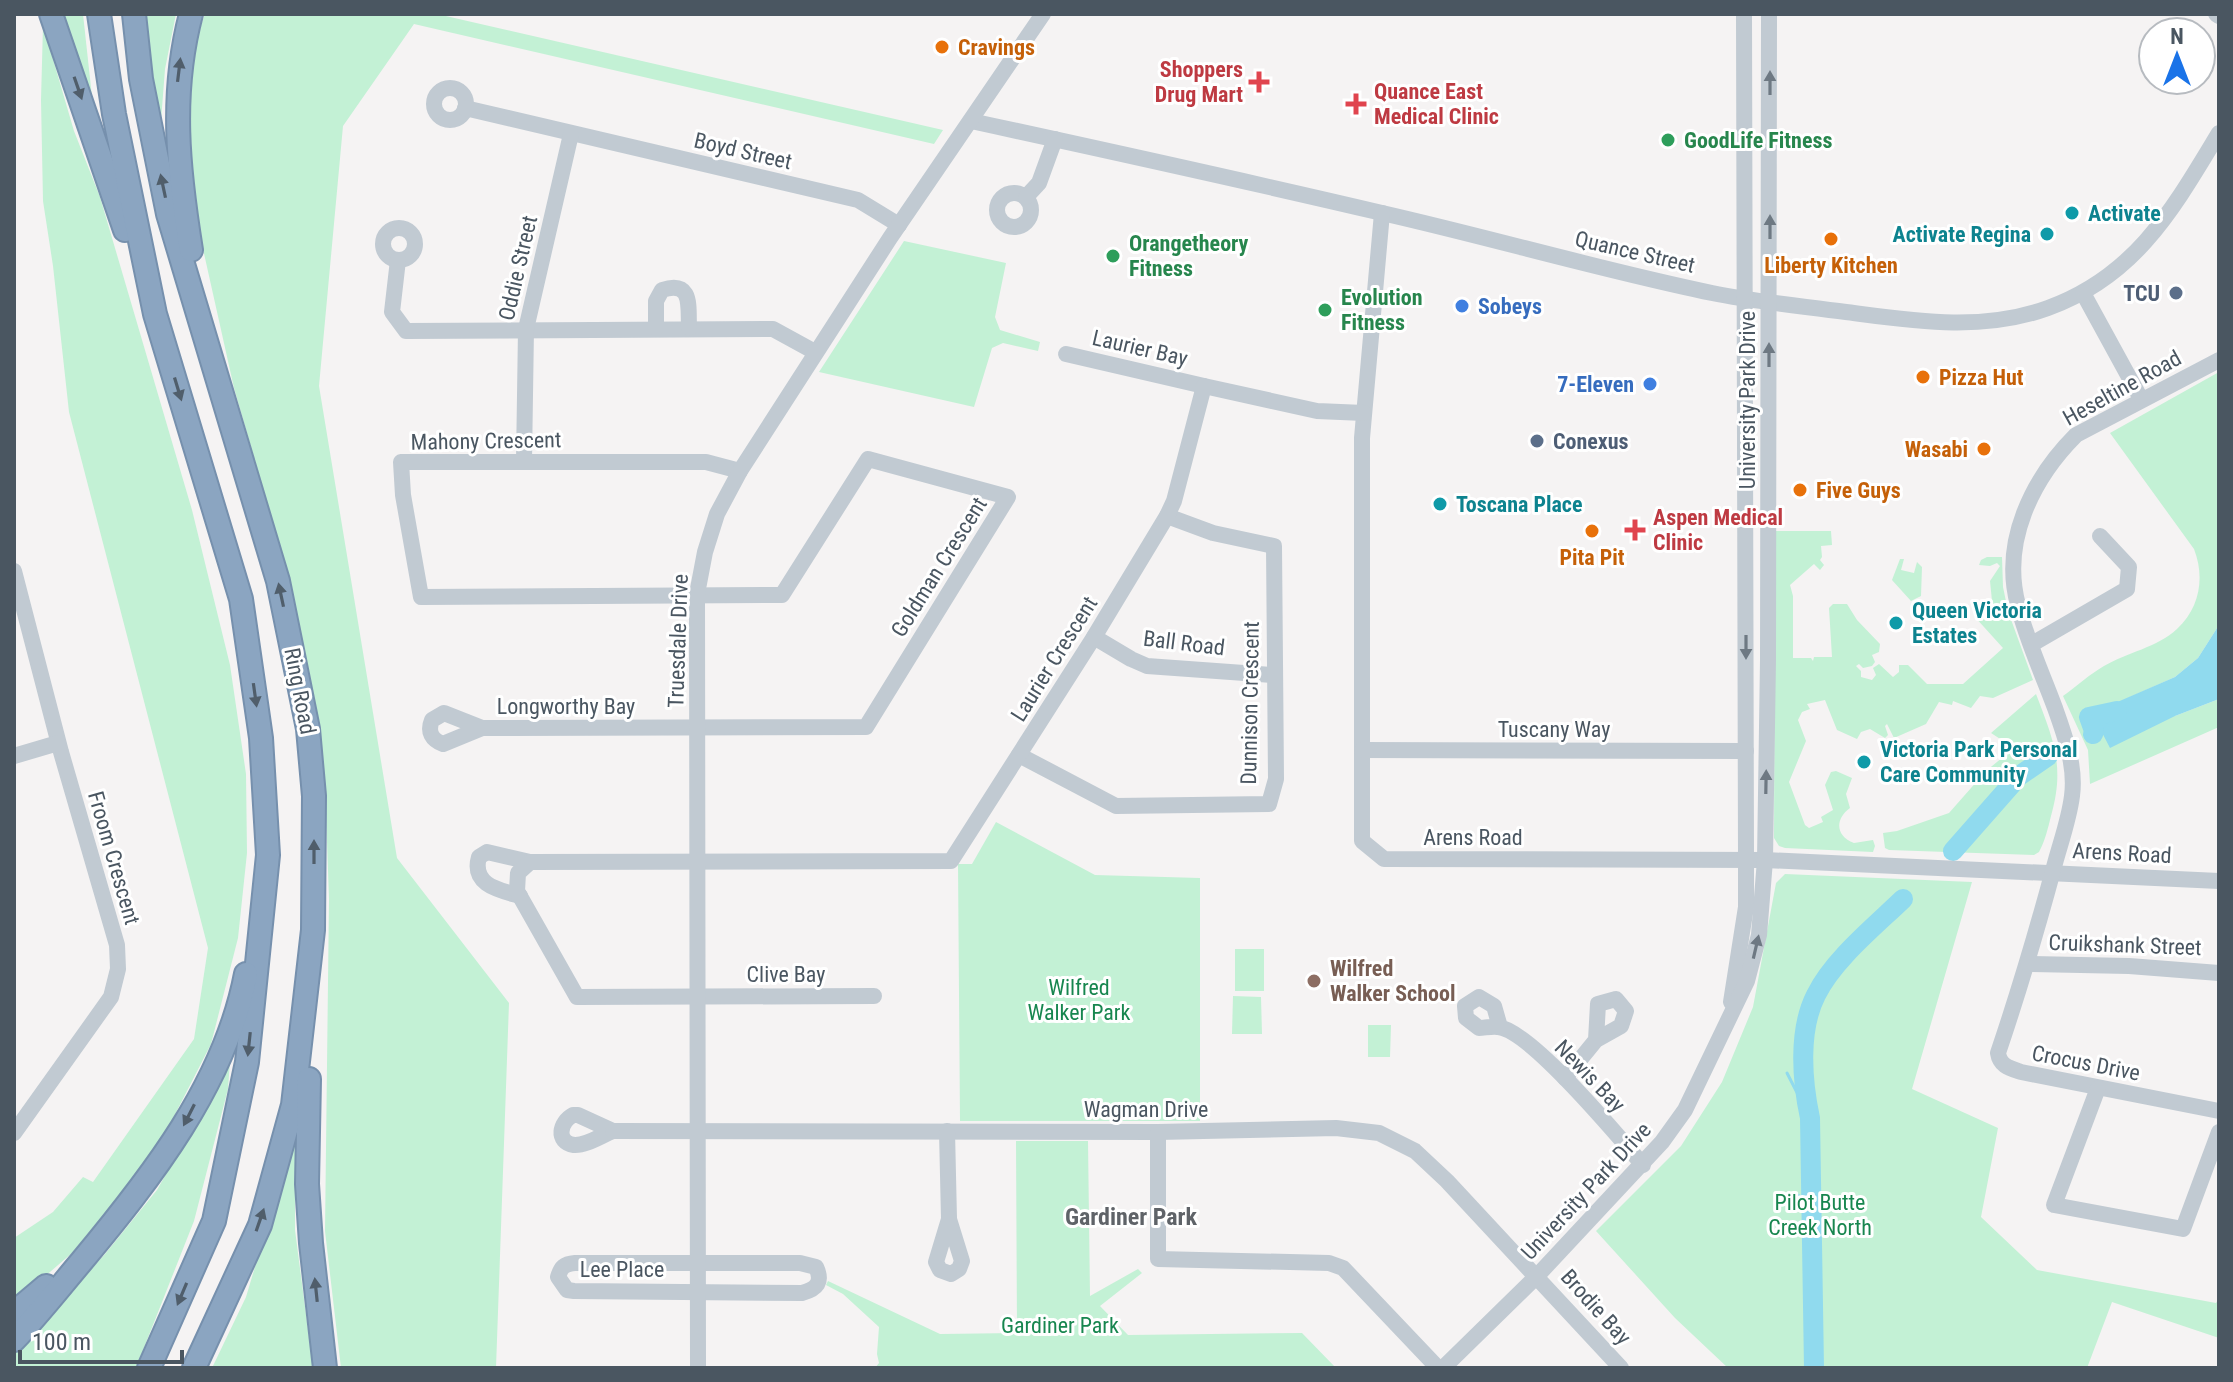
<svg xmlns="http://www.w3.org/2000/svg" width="2233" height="1382" font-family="'Roboto Condensed',sans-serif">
<rect width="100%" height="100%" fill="#f5f3f3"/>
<g fill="#c3f1d5">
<polygon points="62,14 83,14 93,106"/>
<polygon points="145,14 176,14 165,69 160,134"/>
<polygon points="205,14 437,14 943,130 934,144 414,24 343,126 319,386 397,858 509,1003 496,1368 341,1368 325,1231 329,899 325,785 317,720 291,586 234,388 203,249 194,193 189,104 196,39"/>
<polygon points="43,25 74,131 100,197 192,510 230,665 246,774 247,853 238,938 211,1044 167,1130 145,1165 72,1253 14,1303 14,1238 53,1212 83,1177 93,1182 194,1039 208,948 69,412 53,266 43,201 41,100"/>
<polygon points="904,241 1006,263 995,317 1000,330 1040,342 1038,351 1003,343 992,348 974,407 819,372"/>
<path d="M2219,372V625L2198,658L2175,677L2092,714L2175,716L2219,699V727L2090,784L2088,750L2063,696C2077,686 2090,674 2104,666C2126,653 2158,647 2177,629C2200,608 2205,577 2194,549L2110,433Z"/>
<path d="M1775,531H1831L1832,545L1821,546L1822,557L1820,560L1824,565L1820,570L1814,564L1790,585L1793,596V658H1811L1813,661L1814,657H1832L1829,608L1833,604H1847L1857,620L1880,644L1879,652L1872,655L1875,662L1872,666L1863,668L1859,664L1856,666L1861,671V677L1872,680L1876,675L1873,668L1879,664L1893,677L1899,672V665H1908L1927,684H1963L2003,648L1974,616L1977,614L1988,621L1993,614H2009L2033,680L1993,698L1980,696L1971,708L1953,701L1952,705L1939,702L1926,724L1894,738L1887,724L1885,726L1888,735L1885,738L1870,729L1861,732L1857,739L1837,730L1825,700L1807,704L1810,709L1802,712L1798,720L1806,741L1789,782L1805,825L1809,828L1823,822L1821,817L1833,810L1825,785L1831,772L1836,771L1852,778L1846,794L1850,808C1835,819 1835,836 1854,843L1873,840L1875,846L1873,852L1785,848L1779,846L1774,838Z"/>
<polygon points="1987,557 2002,557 2003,587 2008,611 1993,611 1990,581 2000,566 1997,563 1990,566 1979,565 1981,560"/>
<polygon points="1900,559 1904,559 1901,570 1914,573 1917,562 1922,567 1921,596 1911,601 1892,580"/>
<path d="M2036,694C2054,741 2065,767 2051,816C2048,828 2045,841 2039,852L2034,855L1889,850L1885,848L1883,833L1897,831L1949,813L1986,771L2014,748L1991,733Z"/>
<polygon points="996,822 1095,875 1200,878 1200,1121 960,1121 958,864 972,864"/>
<polygon points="1785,874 1972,882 1912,1089 1998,1128 1981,1217 2037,1270 2216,1303 2219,1298 2219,1338 2112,1302 2087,1368 1728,1368 1675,1318 1596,1231 1681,1146 1722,1082 1753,1007 1776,883"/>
<rect x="1235" y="949" width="29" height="42"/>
<polygon points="1233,996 1261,997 1262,1034 1232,1034"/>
<polygon points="1368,1025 1391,1025 1390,1057 1368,1057"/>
<polygon points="230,1061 228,1089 194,1221 136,1368 14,1368 14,1353 105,1254 157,1190"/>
<polygon points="295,1133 295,1230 313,1368 212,1368 246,1297"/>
<polygon points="1016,1141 1088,1141 1090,1296 1138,1269 1142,1273 1100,1306 1128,1335 1302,1333 1336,1368 875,1368 879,1363 877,1354 879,1327 843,1294 826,1285 828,1281 940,1334 1017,1333"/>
</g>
<polygon fill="#90daee" points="2219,625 2219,699 2175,716 2110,748 2092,713 2175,677 2198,658"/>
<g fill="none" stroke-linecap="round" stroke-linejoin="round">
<g stroke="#90daee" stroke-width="3">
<polyline points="2030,768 2040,747"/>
<polyline points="1787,1073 1810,1118"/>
<polyline points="1796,1194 1806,1200 1811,1208"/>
<polyline points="1811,1234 1816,1230"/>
</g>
<g stroke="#90daee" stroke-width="20">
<polyline points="2093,734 2094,731 2089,717 2117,711"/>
<polyline points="1953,851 2019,776 2048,756"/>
<path d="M1814,1368L1810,1118C1802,1081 1798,1030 1816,995C1833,960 1875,926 1903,899"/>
</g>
<g stroke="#7690ad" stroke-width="26">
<g id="highway">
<polyline points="51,14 125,230"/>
<polyline points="99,14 114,114 155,314 241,599 261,738 268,855 247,1062 214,1221 149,1368"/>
<polyline points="134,14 141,79 168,214 278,581 308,729 314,796 313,930 293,1105 260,1225 194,1368"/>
<path d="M191,250C178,169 170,94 191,14"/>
<polyline points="309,1079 307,1184 311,1243 325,1368"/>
<polyline points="14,1313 46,1286"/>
<path d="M14,1340C38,1315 59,1288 81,1262C151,1178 225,1084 246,974"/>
</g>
</g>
<g stroke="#c1cad2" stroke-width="16">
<polyline points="2216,14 2219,16"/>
<circle cx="450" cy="104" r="16"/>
<polyline points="465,108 858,200 899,225"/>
<path d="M971,121C1109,151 1246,181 1382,213C1492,238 1601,270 1712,293C1756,302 1802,306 1846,312C1914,321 1982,332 2048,308C2136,276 2173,209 2219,133"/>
<circle cx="1014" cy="210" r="17"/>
<polyline points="1026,197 1039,183 1055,139"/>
<polyline points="1382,213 1362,438 1362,841 1384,859 1765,860 2219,881"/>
<circle cx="399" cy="244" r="16"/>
<polyline points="398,260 392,312 406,331 773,329 815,352"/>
<polyline points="2083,293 2141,399"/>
<path d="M656,328V301L662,290C693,280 688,306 689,328"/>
<polyline points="1066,354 1204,386"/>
<path d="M2219,360L2076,435C2032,479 2001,542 2018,605C2026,639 2043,675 2055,708C2065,736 2076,766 2072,796C2069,820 2060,844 2054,867C2037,930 2019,991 1998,1053C2000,1066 2009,1068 2021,1072L2219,1111"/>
<polyline points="524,461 526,329 571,134"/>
<polyline points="14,571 61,752 117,945 118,969 111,997 14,1133"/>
<polyline points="1094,637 1131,659 1147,666 1273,675"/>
<polyline points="2032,644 2127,589 2129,567 2100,536"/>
<path d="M482,728L443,744C432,740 427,732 432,720L444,713L482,728L866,727L1008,497L868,459L782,595L421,597L403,495L401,462H706L740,471"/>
<polyline points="1362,750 1746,751"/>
<polyline points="1019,755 1116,806 1269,804 1276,779 1274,546 1213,533 1167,516"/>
<polyline points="14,756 58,743"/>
<path d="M520,896C499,890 471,885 479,857L487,852L530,862"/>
<polyline points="2028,964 2129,966 2219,973"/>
<polyline points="874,996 577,997 517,891 518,873 530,862 951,861 1094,637 1167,516 1174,501 1204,386 1317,411 1364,413"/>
<polyline points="1731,1002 1746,907 1746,860 1744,14"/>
<path d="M1500,1027L1494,1006L1479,997L1465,1006L1466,1018L1479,1028C1484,1028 1492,1026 1498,1027C1530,1030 1619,1137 1643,1165"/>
<polyline points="1565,1078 1596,1040 1621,1026 1626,1011 1616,999 1598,1004 1596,1040"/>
<polyline points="2098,1088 2054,1205 2183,1229 2219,1132"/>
<path d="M573,1115H578L613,1131C602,1135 586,1146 574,1145C555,1142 560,1122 573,1115Z"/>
<polyline points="613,1131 1158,1132 1336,1128 1379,1133 1415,1151 1447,1181 1621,1368"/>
<polyline points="947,1131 949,1219"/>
<polyline points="1158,1132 1158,1259 1329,1263 1343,1268 1438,1368"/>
<polygon points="949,1219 962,1261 959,1269 951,1274 940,1270 936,1262"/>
<path d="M575,1263H800L816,1267C823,1282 817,1289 802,1293L574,1291L567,1290L558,1277C561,1267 564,1264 575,1263Z"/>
<polyline points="698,1368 697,594 705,552 717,514 740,471 890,238 1043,14"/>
<polyline points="1443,1368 1537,1276 1662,1142 1685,1110 1747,981 1759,935 1765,860 1768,660 1769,14"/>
</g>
<use href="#highway" stroke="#8ba5c1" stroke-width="22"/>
</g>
<defs><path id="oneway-solid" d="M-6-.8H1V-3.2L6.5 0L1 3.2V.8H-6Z" transform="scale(2)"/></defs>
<g fill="#505e6b">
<use href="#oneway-solid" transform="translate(179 70) rotate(-83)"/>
<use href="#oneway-solid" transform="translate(78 88) rotate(71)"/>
<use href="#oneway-solid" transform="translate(163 186) rotate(-102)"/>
<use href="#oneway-solid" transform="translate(178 389) rotate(73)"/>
<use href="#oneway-solid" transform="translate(281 595) rotate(-102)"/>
<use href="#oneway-solid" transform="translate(255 695) rotate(82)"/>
<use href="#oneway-solid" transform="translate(314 852) rotate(-90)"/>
<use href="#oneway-solid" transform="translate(249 1044) rotate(96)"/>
<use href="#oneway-solid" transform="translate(189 1115) rotate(117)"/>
<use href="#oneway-solid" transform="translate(260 1220) rotate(-71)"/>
<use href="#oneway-solid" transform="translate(316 1290) rotate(-96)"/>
<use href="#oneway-solid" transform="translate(182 1294) rotate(113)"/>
</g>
<g fill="#6e7983">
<use href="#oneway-solid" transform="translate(1770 83) rotate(-90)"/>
<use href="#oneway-solid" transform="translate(1770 227) rotate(-90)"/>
<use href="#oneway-solid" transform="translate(1769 355) rotate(-90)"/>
<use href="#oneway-solid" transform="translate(1746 647) rotate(90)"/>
<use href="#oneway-solid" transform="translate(1766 782) rotate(-89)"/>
<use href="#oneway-solid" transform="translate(1756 947) rotate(-77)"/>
</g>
<g fill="#e8710a" stroke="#fff" stroke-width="3">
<circle cx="942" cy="47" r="8"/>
<circle cx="1831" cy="239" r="8"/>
<circle cx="1923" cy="377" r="8"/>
<circle cx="1984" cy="449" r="8"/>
<circle cx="1800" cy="490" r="8"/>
<circle cx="1592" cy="531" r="8"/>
</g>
<g fill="#e0444e" stroke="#fff" stroke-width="3">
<path d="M1255 70h8v8h8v8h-8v8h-8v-8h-8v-8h8z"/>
<path d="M1352 92h8v8h8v8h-8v8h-8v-8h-8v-8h8z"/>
<path d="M1631 518h8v8h8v8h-8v8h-8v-8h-8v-8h8z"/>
</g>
<g fill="#2e9e5b" stroke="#fff" stroke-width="3">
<circle cx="1668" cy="140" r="8"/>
<circle cx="1113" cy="256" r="8"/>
<circle cx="1325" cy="310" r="8"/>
</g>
<g fill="#0f9aa8" stroke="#fff" stroke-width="3">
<circle cx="2072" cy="213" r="8"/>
<circle cx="2047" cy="234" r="8"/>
<circle cx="1440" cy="504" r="8"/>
<circle cx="1896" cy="623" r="8"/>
<circle cx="1864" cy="762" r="8"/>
</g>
<g fill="#5c6f8a" stroke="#fff" stroke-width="3">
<circle cx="2176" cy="293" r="8"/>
<circle cx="1537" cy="441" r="8"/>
</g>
<g fill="#3f7fe0" stroke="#fff" stroke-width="3">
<circle cx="1462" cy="306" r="8"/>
<circle cx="1650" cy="384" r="8"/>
</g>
<circle fill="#8d6e63" stroke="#fff" stroke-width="3" cx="1314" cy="981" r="8"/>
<g text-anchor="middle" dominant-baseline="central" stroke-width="6" stroke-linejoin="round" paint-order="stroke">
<g font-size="22" font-weight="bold" fill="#c56008" stroke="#fff" text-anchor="start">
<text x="958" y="47">Cravings</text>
<text x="1831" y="265" text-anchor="middle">Liberty Kitchen</text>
<text x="1939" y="377">Pizza Hut</text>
<text x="1968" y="449" text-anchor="end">Wasabi</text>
<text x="1816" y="490">Five Guys</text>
<text x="1592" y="557" text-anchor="middle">Pita Pit</text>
</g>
<g font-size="22" font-weight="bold" fill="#be3a42" stroke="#fff" text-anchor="start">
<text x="1243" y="69" text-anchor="end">Shoppers<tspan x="1243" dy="25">Drug Mart</tspan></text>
<text x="1374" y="91">Quance East<tspan x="1374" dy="25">Medical Clinic</tspan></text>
<text x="1653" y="517">Aspen Medical<tspan x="1653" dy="25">Clinic</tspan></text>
</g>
<g font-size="22" font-weight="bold" fill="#27864d" stroke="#fff" text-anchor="start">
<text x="1684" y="140">GoodLife Fitness</text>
<text x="1129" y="243">Orangetheory<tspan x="1129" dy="25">Fitness</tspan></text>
<text x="1341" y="297">Evolution<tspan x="1341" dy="25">Fitness</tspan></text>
</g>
<g font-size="22" fill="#4a5661" stroke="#fff">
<text transform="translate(743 151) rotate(13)">Boyd Street</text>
<text transform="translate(1635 252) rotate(13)">Quance Street</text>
<text transform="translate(518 268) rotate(-77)">Oddie Street</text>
<text transform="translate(1140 348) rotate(13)">Laurier Bay</text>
<text transform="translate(2122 388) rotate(-29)">Heseltine Road</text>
<text transform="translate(1747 400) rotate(-90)">University Park Drive</text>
<text transform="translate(486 441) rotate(-1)">Mahony Crescent</text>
<text transform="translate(939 567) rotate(-58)">Goldman Crescent</text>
<text transform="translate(678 641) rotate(-88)">Truesdale Drive</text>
<text transform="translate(1184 643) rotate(7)">Ball Road</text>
<text transform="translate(1054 659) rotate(-58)">Laurier Crescent</text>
<text transform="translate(300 691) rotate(79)">Ring Road</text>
<text transform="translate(1250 703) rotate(-89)">Dunnison Crescent</text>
<text x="566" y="706">Longworthy Bay</text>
<text x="1554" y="729">Tuscany Way</text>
<text x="1473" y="837">Arens Road</text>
<text transform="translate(2122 853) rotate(3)">Arens Road</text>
<text transform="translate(114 858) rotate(74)">Froom Crescent</text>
<text transform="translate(2125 945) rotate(2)">Cruikshank Street</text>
<text x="786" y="974">Clive Bay</text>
<text transform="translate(2086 1063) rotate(11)">Crocus Drive</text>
<text transform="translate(1590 1076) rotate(46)">Newis Bay</text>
<text x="1146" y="1109">Wagman Drive</text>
<text transform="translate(1586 1191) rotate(-47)">University Park Drive</text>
<text x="622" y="1269">Lee Place</text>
<text transform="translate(1596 1307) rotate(48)">Brodie Bay</text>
</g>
<g font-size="22" font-weight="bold" fill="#0d838f" stroke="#fff" text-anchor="start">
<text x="2088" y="213">Activate</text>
<text x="2031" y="234" text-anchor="end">Activate Regina</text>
<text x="1456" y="504">Toscana Place</text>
<text x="1912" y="610">Queen Victoria<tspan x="1912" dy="25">Estates</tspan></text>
<text x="1880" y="749">Victoria Park Personal<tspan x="1880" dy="25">Care Community</tspan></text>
</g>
<g font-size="22" font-weight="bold" fill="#4e5e75" stroke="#fff" text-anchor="end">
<text x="2160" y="293">TCU</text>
<text x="1553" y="441" text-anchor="start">Conexus</text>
</g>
<g font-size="22" font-weight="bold" fill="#366cbe" stroke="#fff" text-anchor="start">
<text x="1478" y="306">Sobeys</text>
<text x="1634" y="384" text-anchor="end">7-Eleven</text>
</g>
<g font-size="22" font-weight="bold" fill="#785e54" stroke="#fff" text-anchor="start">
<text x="1330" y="968">Wilfred<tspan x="1330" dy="25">Walker School</tspan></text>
</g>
<g font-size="22" fill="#17864f" stroke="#fff">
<text x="1079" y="987">Wilfred<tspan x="1079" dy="25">Walker Park</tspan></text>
<text x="1820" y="1202">Pilot Butte<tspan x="1820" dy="25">Creek North</tspan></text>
<text x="1060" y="1325">Gardiner Park</text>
</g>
<g font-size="24" font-weight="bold" fill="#5f6368" stroke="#fff">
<text x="1131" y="1217">Gardiner Park</text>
</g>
</g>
<rect width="2233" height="1382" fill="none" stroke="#4a5661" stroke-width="32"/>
<g transform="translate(2177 56)"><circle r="38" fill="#ffffff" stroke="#b7bbc0" stroke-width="2"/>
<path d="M0-6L14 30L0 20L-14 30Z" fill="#1a73e8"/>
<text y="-12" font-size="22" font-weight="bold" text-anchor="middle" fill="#4a5661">N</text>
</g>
<path d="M20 1350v12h162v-12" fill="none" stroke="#4a5661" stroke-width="4"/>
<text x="32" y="1350" font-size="24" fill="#4a5661" stroke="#ffffff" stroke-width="6" paint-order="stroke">100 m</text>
</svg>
